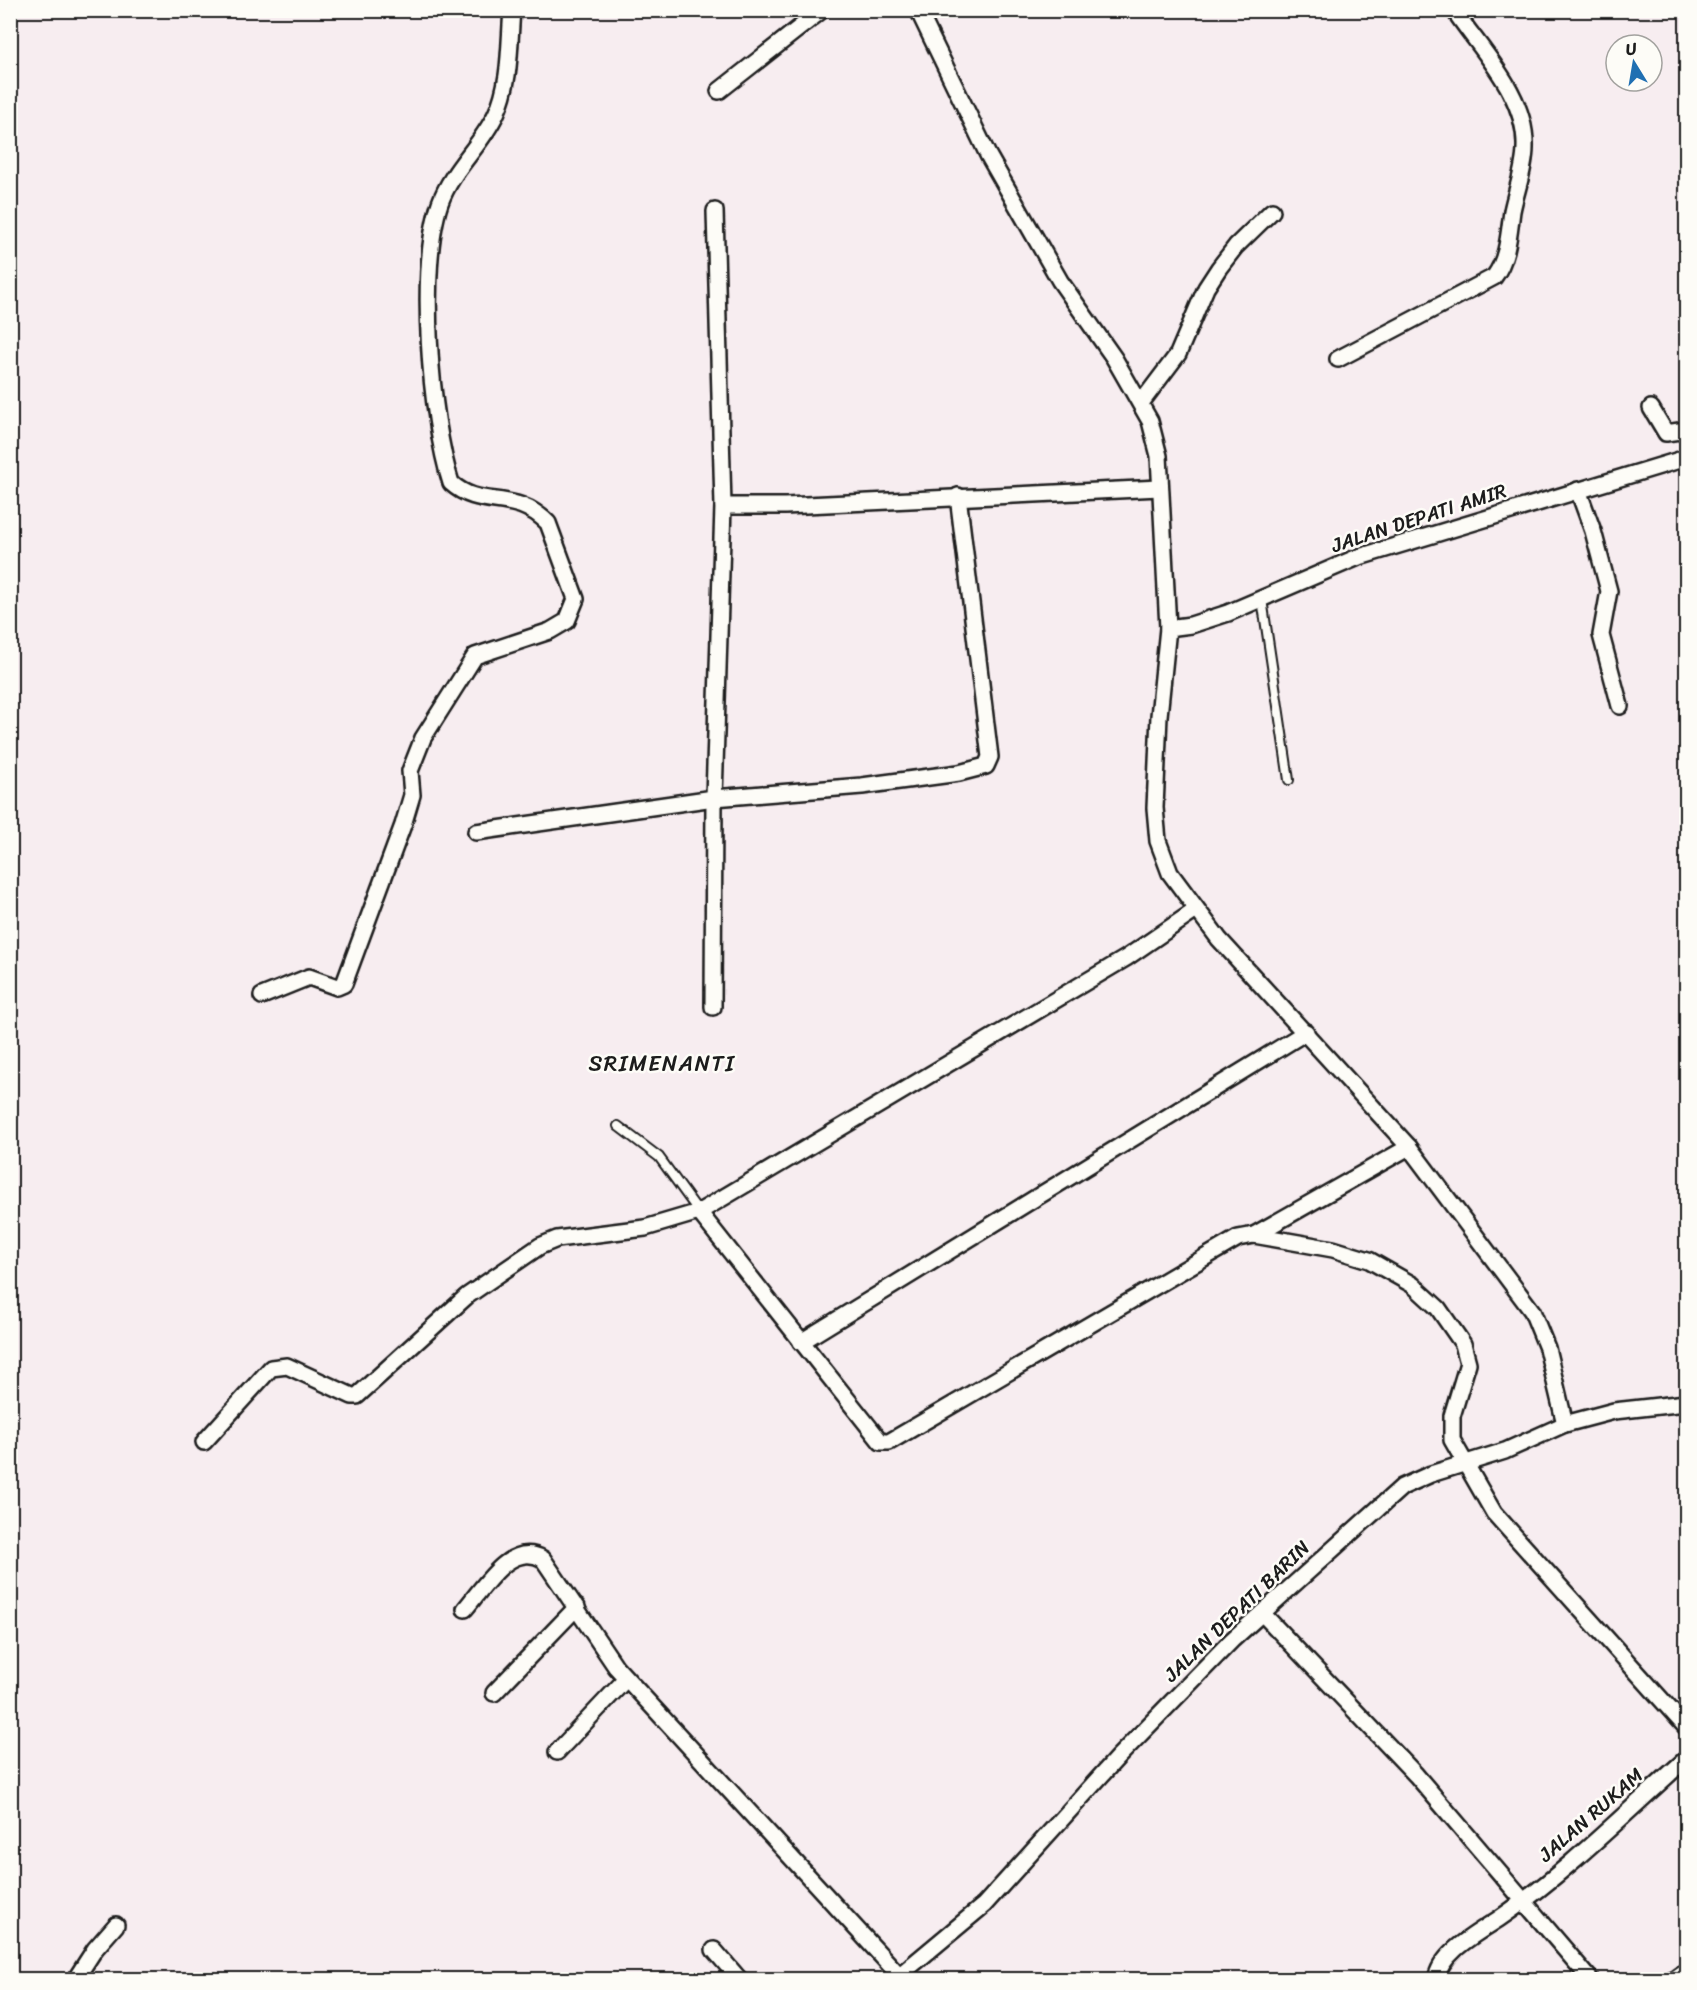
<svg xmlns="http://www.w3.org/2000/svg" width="1697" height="1990" font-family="Sriracha,sans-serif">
<rect width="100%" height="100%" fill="#f7edf0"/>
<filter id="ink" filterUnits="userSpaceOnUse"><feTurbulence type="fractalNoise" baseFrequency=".0167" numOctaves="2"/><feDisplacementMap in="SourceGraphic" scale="12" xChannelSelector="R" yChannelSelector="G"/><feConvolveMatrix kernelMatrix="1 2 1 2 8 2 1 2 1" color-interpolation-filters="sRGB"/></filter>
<g filter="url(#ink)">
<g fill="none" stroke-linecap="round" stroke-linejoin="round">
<g stroke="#1c1c1c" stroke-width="12">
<g id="service">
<polyline points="1262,599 1289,780"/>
<polyline points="618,1126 659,1157 699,1212"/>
</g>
</g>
<g stroke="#1c1c1c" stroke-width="20">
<g id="minor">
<polyline points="918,10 988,155 1060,281 1114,358 1150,421 1159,456 1168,628 1159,716 1155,808 1158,841 1170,873 1219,939 1409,1147 1532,1311 1547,1348 1565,1424"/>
<polyline points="719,91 822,10"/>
<path d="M1338,359L1494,277C1508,259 1509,233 1512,211C1516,191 1525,168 1525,148C1527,95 1481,51 1454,10"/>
<polyline points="1141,403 1178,354 1206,288 1219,268 1236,246 1272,211"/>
<polyline points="1651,408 1666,433 1686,430"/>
<polyline points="1578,490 1593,531 1609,591 1601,635 1620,706"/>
<polyline points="723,506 785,506 1160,488"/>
<polyline points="1168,628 1191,625 1228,613 1356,558 1686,458"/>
<polyline points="476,832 714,798 862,786 959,773 986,766 990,757 958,496"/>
<path d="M262,996L309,977L337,987L344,984L403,825L412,795L410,771L423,738L475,656L550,631L567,621L576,599L548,523C513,488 482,511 451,483C430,418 418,267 440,203C452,169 481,146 496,114C511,82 509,45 512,10"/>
<polyline points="713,1007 714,798 723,506 715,211"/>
<polyline points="699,1212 881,1442 889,1442 1238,1238 1254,1235 1333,1249 1369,1260 1413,1285 1438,1308 1463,1344 1468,1363 1452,1416 1452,1440 1494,1513 1686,1727"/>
<polyline points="1254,1235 1409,1147"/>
<polyline points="801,1342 1306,1032"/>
<polyline points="204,1442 271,1368 287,1366 352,1396 357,1396 467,1296 540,1246 557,1239 645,1228 699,1212 1126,958 1196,910"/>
<path d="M465,1609C484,1587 511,1540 543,1559L616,1667L899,1975"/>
<polyline points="1262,1613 1416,1775 1591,1980"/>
<polyline points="494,1693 577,1607"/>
<polyline points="557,1752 626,1679"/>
<polyline points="714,1950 740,1980"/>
<polyline points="75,1980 95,1949 116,1925"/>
<polyline points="894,1980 984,1905 1117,1758 1232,1640 1402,1487 1431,1474 1505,1451 1565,1424 1614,1411 1686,1403"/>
<path d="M1436,1980C1440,1952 1478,1933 1500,1918C1567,1872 1626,1812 1686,1759"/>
<polyline points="1672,1980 1686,1970"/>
</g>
</g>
<use href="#service" stroke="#fdfcf7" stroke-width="8"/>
<use href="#minor" stroke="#fdfcf7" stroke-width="15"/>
</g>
</g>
<g text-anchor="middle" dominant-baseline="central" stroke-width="5" stroke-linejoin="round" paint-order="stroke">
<g font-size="20" fill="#1c1c1c" stroke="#fdfcf7">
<text transform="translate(1419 518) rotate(-18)">JALAN DEPATI AMIR</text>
<text transform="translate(1237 1611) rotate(-44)">JALAN DEPATI BARIN</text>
<text transform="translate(1591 1815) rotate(-41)">JALAN RUKAM</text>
</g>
<g font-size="22" letter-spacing="1.5" fill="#1c1c1c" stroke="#fdfcf7">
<text x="662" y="1063">SRIMENANTI</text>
</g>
</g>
<rect width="1697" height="1990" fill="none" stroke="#fdfcf7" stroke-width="36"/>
<rect x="18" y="18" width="1661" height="1954" fill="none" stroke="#1c1c1c" stroke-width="2" filter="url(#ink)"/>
<g transform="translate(1634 63) rotate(349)"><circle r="28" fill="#fdfcf7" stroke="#a3a29f" stroke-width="1.5"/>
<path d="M0-4.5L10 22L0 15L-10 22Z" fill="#1f6fb2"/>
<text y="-9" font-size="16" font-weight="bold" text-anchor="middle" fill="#1c1c1c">U</text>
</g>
</svg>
